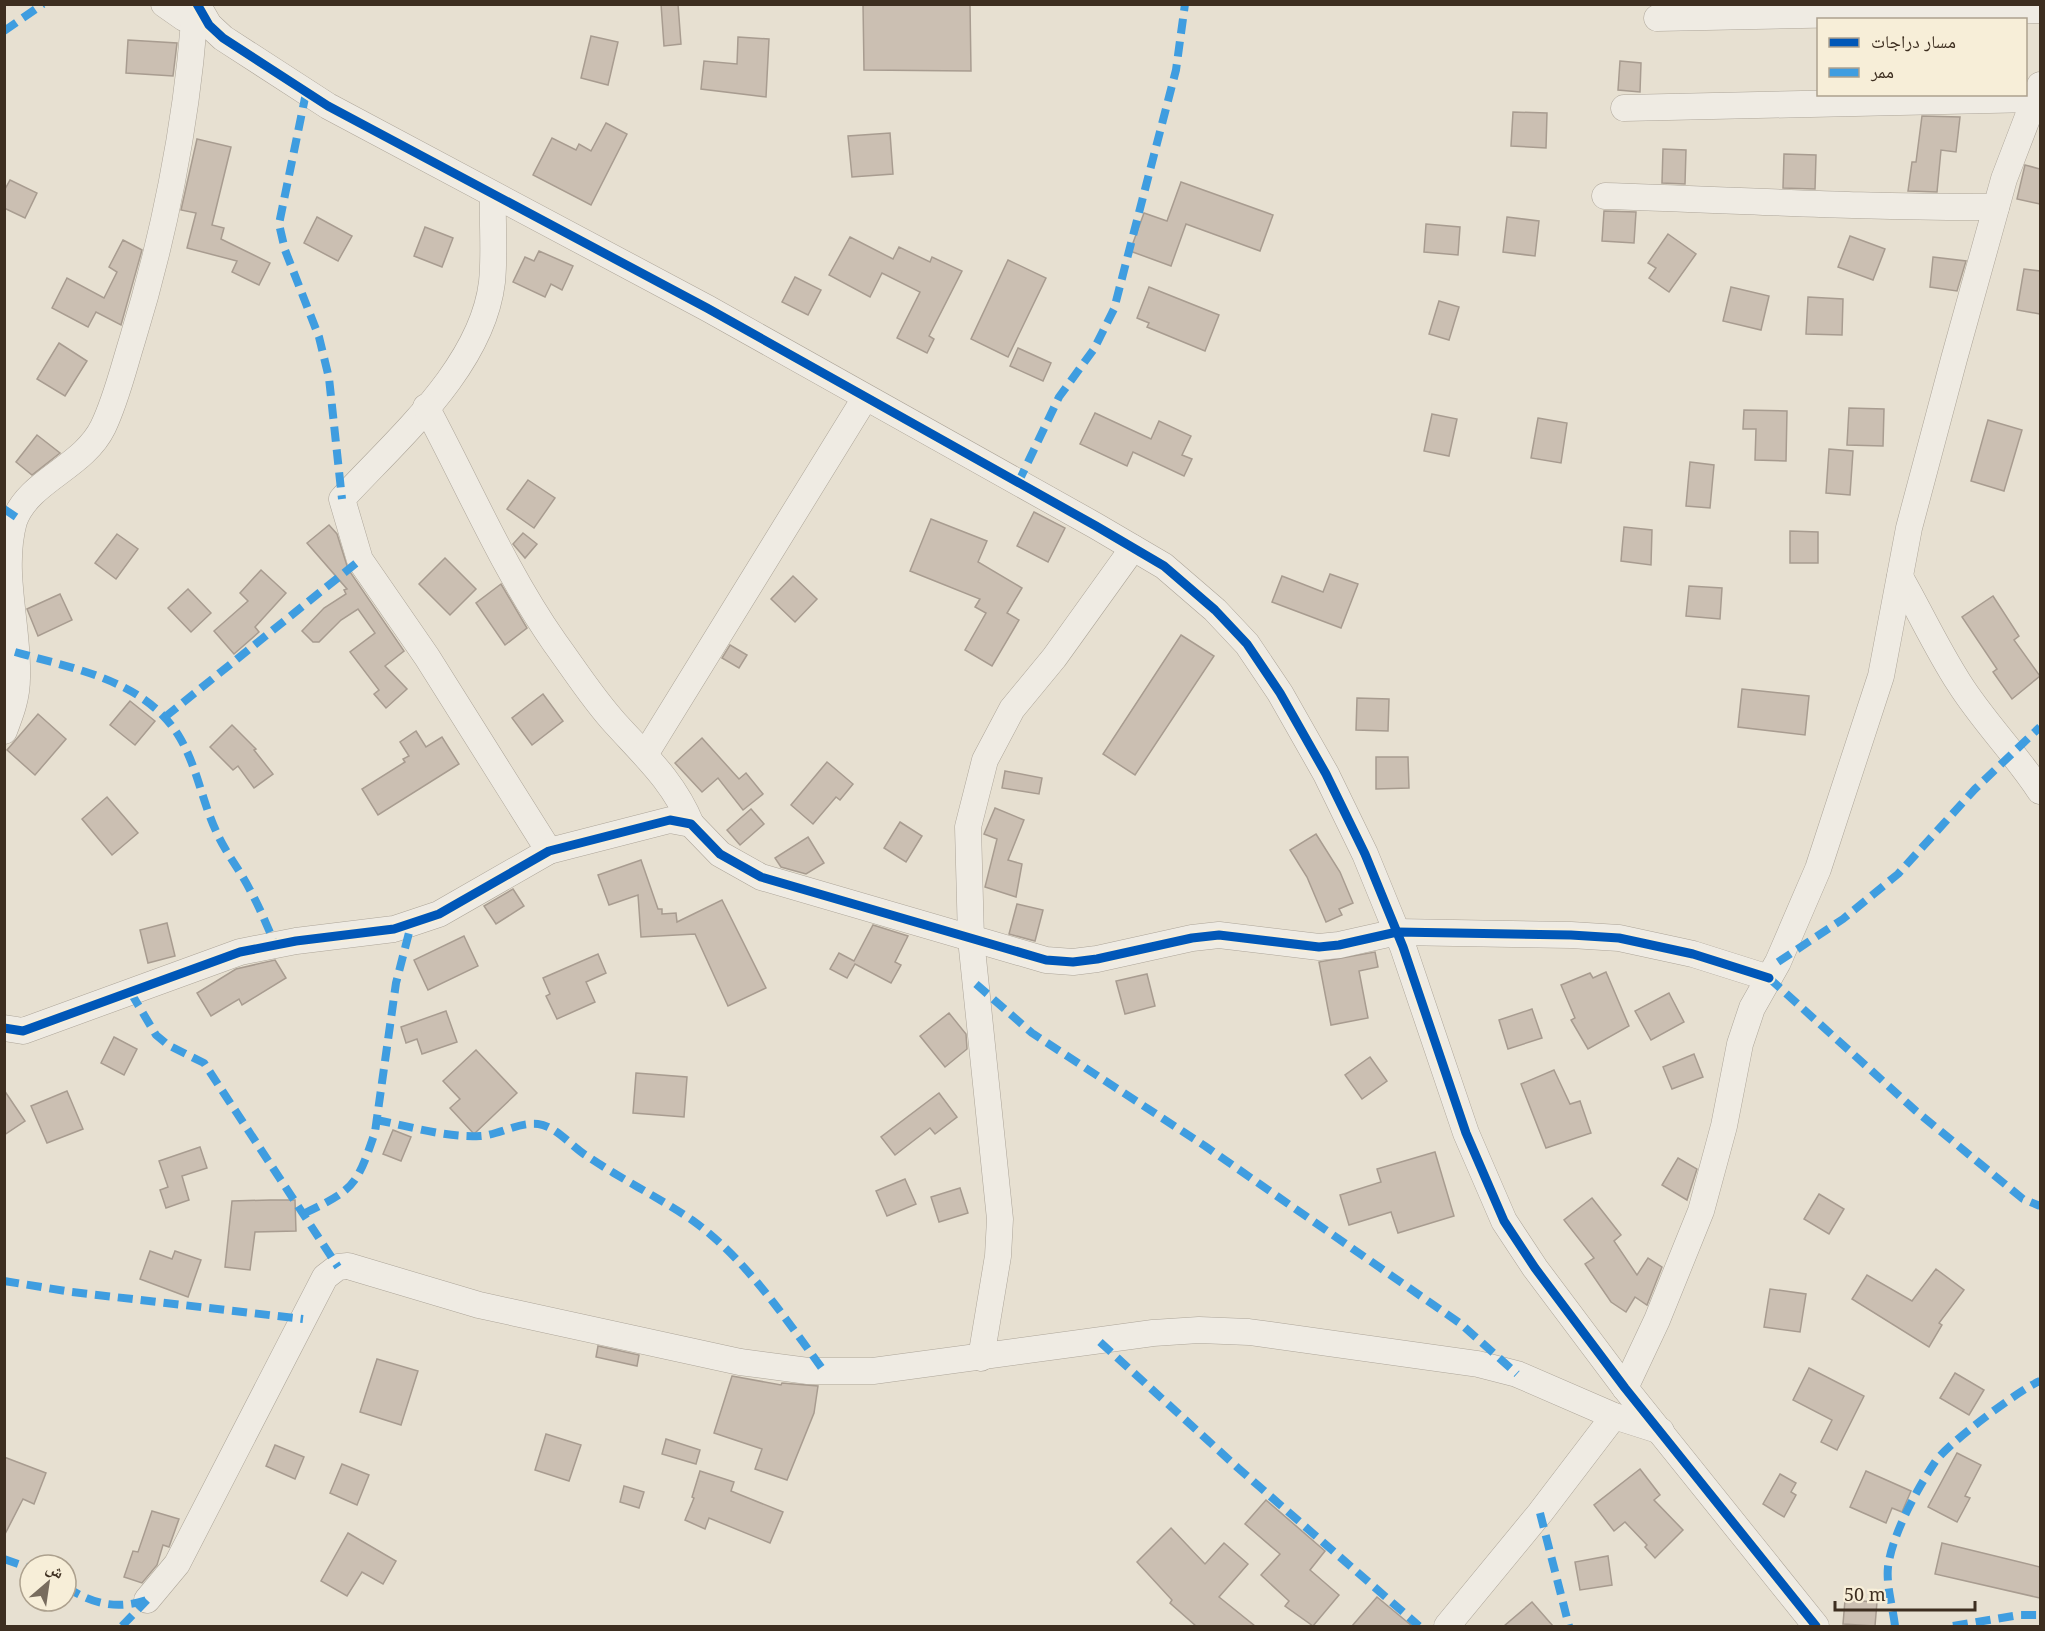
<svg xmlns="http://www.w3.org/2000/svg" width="2045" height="1631" font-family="'Noto Serif','Noto Naskh Arabic',serif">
<rect width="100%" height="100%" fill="#e7e0d1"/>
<g fill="#cbbfb2" stroke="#a89c90" stroke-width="1.5">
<polygon points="661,4 678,4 681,44 664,46"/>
<polygon points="863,4 970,4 971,71 864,70"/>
<polygon points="591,36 618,42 608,85 581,78"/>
<polygon points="738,37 769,39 766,97 701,89 704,61 737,64"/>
<polygon points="128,40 177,43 173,76 126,73"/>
<polygon points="1620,61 1641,63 1640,92 1618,90"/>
<polygon points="1513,112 1547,113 1546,148 1511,146"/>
<polygon points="1922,116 1960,117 1956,152 1941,150 1937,192 1908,191 1912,162 1916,162"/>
<polygon points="606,123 627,134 591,205 533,175 552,138 576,150 579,144 591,151"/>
<polygon points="890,133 893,174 852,177 848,136"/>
<polygon points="197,139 231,147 212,225 224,228 221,239 270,263 259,285 232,272 237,261 187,248 196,213 181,210"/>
<polygon points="1663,149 1686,150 1685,184 1662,183"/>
<polygon points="1784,154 1816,155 1815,189 1783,188"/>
<polygon points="2025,165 2040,169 2040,204 2017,199"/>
<polygon points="10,180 37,193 25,218 4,208 4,191"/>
<polygon points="1181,182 1273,215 1260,251 1186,224 1171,266 1130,251 1144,213 1167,221"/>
<polygon points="1604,211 1636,212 1634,243 1602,241"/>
<polygon points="317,217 352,236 338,261 304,243"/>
<polygon points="1507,217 1539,221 1535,256 1503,252"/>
<polygon points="1426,224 1460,227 1458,255 1424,252"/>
<polygon points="425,227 453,238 442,267 414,256"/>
<polygon points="1668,234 1696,254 1669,292 1649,278 1656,268 1648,263"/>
<polygon points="1850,236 1885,249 1873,280 1838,267"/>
<polygon points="850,237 893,259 899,247 930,262 932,257 962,271 929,336 934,339 927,353 897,338 920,292 882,273 870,297 829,275"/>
<polygon points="123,240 142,250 121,325 96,312 88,327 52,308 67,278 104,298 117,272 109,267"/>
<polygon points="539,251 573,266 562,290 551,284 545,297 513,282 525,257 534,261"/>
<polygon points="1933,257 1966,261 1957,291 1930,287"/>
<polygon points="1008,260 1046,278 1008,357 971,339"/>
<polygon points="2024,269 2040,271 2040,314 2017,310"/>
<polygon points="795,277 821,290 808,315 782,302"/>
<polygon points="1149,287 1219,315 1205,351 1147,327 1149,323 1137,318"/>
<polygon points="1731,287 1769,296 1761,330 1723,321"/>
<polygon points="1808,297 1843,299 1842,335 1806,334"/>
<polygon points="1439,301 1459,307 1449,340 1429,334"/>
<polygon points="59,343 87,361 65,396 37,379"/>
<polygon points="1018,348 1051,363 1043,381 1010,366"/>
<polygon points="1849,408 1884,409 1883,446 1847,445"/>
<polygon points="1744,410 1787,411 1786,461 1755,460 1756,429 1743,429"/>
<polygon points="1095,413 1151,439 1159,421 1191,436 1182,455 1192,459 1184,476 1133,452 1127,466 1080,444"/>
<polygon points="1432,414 1457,419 1449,456 1424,451"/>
<polygon points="1538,418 1567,423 1561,463 1531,458"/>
<polygon points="1988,420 2022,430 2004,491 1971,481"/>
<polygon points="37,435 60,453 32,475 16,462"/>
<polygon points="1829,449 1853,451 1850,495 1826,493"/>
<polygon points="1690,462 1714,465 1710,508 1686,506"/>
<polygon points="528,480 555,498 534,528 507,509"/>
<polygon points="1034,512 1065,528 1048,562 1017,546"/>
<polygon points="931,519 987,541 978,562 1022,588 1007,613 1019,620 992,666 965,650 986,613 975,607 980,599 910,571"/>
<polygon points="329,525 337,534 348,569 404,651 385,666 407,689 386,708 374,694 379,690 350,652 375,633 358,609 341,620 319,642 313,642 302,631 324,608 346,594 344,590 347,589 307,543"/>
<polygon points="1624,527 1652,530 1651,565 1621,561"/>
<polygon points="1790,531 1818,532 1818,563 1790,563"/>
<polygon points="523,533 537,544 525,558 513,544"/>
<polygon points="117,534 138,549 116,579 95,563"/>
<polygon points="445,558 476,589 450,615 419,584"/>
<polygon points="261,570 286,593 255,627 259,632 234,654 214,631 248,601 240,593"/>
<polygon points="1330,574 1358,584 1341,628 1272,602 1282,576 1323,592"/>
<polygon points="793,576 817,599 795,622 771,599"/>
<polygon points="501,584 527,628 505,645 476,603"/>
<polygon points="1689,586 1722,588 1720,619 1686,616"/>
<polygon points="188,589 211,613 191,632 168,608"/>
<polygon points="60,594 72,620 38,636 27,609"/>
<polygon points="1993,596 2019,636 2014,640 2040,676 2012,699 1993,672 1997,669 1962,617"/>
<polygon points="1181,635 1214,656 1135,775 1103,754"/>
<polygon points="730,645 747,655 739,668 722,658"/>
<polygon points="1742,689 1809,696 1805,735 1738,727"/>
<polygon points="543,694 563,721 532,745 512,718"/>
<polygon points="1357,698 1389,699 1388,731 1356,730"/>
<polygon points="130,701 155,721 135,745 110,725"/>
<polygon points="38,714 66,739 35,775 7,750"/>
<polygon points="232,725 256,749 254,750 273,774 254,788 238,766 233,770 210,747"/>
<polygon points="416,731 426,747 442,737 459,764 378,815 362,789 405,762 403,759 409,756 400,742"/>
<polygon points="702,738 739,779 746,773 763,794 743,810 718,778 702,792 675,763"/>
<polygon points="1376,757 1408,757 1409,788 1376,789"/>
<polygon points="827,762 853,784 840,800 836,797 813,824 791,805"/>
<polygon points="1005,771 1042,778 1039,794 1002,788"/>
<polygon points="107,797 138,833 112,855 82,819"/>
<polygon points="995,808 1024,820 1008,860 1022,864 1016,897 985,887 997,839 984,834"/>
<polygon points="751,809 764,824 740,845 727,830"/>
<polygon points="900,822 922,836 906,862 884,848"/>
<polygon points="1316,834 1340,872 1353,903 1339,909 1342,915 1326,922 1307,877 1290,850"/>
<polygon points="808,837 824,863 806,874 781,867 775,858"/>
<polygon points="641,860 658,909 662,909 662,914 676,913 677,922 722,900 766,988 728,1006 695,934 641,937 638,895 609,905 598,875"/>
<polygon points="513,889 524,906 496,924 484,906"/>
<polygon points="1017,904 1043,910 1035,941 1009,934"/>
<polygon points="167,923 175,956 148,963 140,930"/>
<polygon points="873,925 908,936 895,962 901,965 891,983 855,964 847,978 830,969 839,953 854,961"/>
<polygon points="464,936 478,966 428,990 414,960"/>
<polygon points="1375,952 1378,967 1359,971 1368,1018 1331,1025 1319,962"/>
<polygon points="598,954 606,973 586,982 595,1002 557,1019 546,996 550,994 543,978"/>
<polygon points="275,960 286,978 242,1005 239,999 211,1016 197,993 236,969"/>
<polygon points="1606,972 1629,1026 1588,1049 1571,1020 1575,1018 1561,985 1590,973 1593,978"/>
<polygon points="1147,974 1155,1006 1125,1014 1116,981"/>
<polygon points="1669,993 1684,1022 1651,1040 1635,1011"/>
<polygon points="1532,1009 1542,1038 1508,1049 1499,1020"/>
<polygon points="446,1011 457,1042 422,1054 417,1039 406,1043 401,1027"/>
<polygon points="949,1013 966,1034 967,1049 945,1067 920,1036"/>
<polygon points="114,1037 137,1049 124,1075 101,1063"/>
<polygon points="476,1050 517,1093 474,1134 450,1108 460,1099 443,1081"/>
<polygon points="1694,1054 1703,1077 1672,1089 1663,1067"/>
<polygon points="1370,1057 1387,1081 1362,1099 1345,1075"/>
<polygon points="1554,1070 1570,1104 1580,1101 1591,1133 1546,1148 1521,1084"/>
<polygon points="636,1073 687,1077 684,1117 633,1113"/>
<polygon points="4,1090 25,1121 4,1135"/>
<polygon points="67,1091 83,1129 47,1143 31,1106"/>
<polygon points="939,1093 957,1117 935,1134 930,1128 895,1155 881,1137"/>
<polygon points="393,1130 411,1137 401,1161 383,1154"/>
<polygon points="200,1147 207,1168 182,1176 189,1200 166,1208 160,1190 168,1187 159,1161"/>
<polygon points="1435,1152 1454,1216 1398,1233 1391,1212 1349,1225 1340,1195 1381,1182 1377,1169"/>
<polygon points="1678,1158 1697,1169 1687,1200 1662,1185"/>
<polygon points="905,1179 916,1204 887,1216 876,1191"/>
<polygon points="960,1188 968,1213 939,1222 931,1197"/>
<polygon points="1819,1194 1844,1209 1829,1234 1804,1219"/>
<polygon points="1592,1198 1621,1235 1614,1241 1637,1275 1648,1258 1662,1267 1647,1305 1635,1297 1626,1312 1611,1302 1585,1264 1594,1258 1564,1220"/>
<polygon points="270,1200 295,1200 296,1231 255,1232 250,1270 225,1267 232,1201"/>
<polygon points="150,1251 172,1259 175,1251 201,1260 188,1297 140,1279"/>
<polygon points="1936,1269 1964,1290 1939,1323 1942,1325 1929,1347 1852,1299 1867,1275 1912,1301"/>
<polygon points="1770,1289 1806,1294 1800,1332 1764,1327"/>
<polygon points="598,1346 639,1355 637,1366 596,1357"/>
<polygon points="377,1359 418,1371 401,1425 360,1412"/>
<polygon points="1809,1368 1864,1396 1837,1450 1821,1442 1832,1420 1793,1400"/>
<polygon points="1955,1373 1984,1390 1969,1415 1940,1398"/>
<polygon points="732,1376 781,1385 782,1383 818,1386 814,1413 787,1480 755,1469 762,1449 714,1433"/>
<polygon points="546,1434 581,1445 569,1481 535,1470"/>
<polygon points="666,1439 700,1450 696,1464 662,1454"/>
<polygon points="275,1445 304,1457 295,1479 266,1466"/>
<polygon points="1957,1453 1981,1465 1965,1496 1970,1498 1957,1522 1928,1507"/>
<polygon points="4,1457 46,1473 34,1504 23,1499 4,1536"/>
<polygon points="342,1464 369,1475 357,1505 330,1493"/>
<polygon points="1640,1469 1660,1495 1654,1500 1683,1530 1655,1558 1645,1547 1647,1545 1625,1522 1614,1531 1594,1505"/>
<polygon points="700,1471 734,1482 731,1491 783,1512 770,1543 709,1518 705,1529 685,1520 694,1498 692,1497"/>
<polygon points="1866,1471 1911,1491 1902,1512 1892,1508 1886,1523 1850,1507"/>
<polygon points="1780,1474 1796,1483 1791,1492 1796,1495 1784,1517 1763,1504"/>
<polygon points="624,1486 644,1492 639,1508 620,1502"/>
<polygon points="1266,1500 1325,1551 1310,1570 1339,1595 1313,1626 1285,1606 1289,1601 1261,1575 1280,1554 1245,1524"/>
<polygon points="152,1511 179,1519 169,1547 163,1545 157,1565 142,1583 124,1577 133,1551 138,1552"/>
<polygon points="1171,1528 1205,1564 1224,1543 1248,1564 1219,1597 1255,1626 1196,1626 1170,1603 1172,1600 1137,1562"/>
<polygon points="348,1533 396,1561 383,1584 362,1572 347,1596 321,1581"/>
<polygon points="1942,1543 2040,1567 2040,1598 1935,1574"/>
<polygon points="1608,1556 1612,1585 1580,1590 1575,1562"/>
<polygon points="1377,1597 1412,1626 1352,1626"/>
<polygon points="1845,1600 1877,1602 1875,1626 1843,1624"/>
<polygon points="1532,1602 1553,1626 1504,1626"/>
</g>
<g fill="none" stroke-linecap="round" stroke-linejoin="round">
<g stroke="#ada599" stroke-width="27">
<g id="minor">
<polyline points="164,4 184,18 209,25"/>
<polyline points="197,4 209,25 223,38 328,106 707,308 1096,526 1164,566 1215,610 1247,644 1280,693 1326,774 1365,854 1403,947 1466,1133 1504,1221 1535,1268 1625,1388 1816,1626"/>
<polyline points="1657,18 2040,10"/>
<polyline points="1624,108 2035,99"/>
<path d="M493,195C492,223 495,253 492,282C482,367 397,439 342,499L360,560L427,657L549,851"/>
<path d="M1605,196C1736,200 1865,208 1996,207"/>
<path d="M426,407C468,485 504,570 555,643C574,669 593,699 615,723C645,756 674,782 691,824"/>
<path d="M1900,577C1920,612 1937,649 1959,683C1983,721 2015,753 2040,791"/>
<path d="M4,731C11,713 17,697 17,678C19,627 0,572 14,521C29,480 83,468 103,427C116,400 123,370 132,341C163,241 186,127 194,22"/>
<polyline points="646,753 865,398"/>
<polyline points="4,1028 23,1031 240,952 296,941 394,929 439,914 549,851 670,820 691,824 720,854 761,877 1046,960 1073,962 1097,959 1192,938 1219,935 1319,947 1339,945 1397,932 1571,935 1619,938 1693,954 1769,978"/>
<polyline points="981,1358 998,1256 1000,1219 971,939 968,827 985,760 1012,709 1054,658 1133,548"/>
<polyline points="1625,1388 1657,1320 1701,1211 1724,1126 1740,1044 1752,1008 1778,962 1818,869 1881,676 1909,528 1954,359 2004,179 2040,85"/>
<polyline points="147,1600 177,1564 325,1277 338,1267 348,1266 479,1305 740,1362 808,1371 873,1371 1153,1333 1199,1330 1249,1332 1478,1364 1517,1374 1614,1416 1661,1431"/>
<polyline points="1447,1626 1540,1513 1614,1416"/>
</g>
</g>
<use href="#minor" stroke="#efebe3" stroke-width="26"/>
<g stroke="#3f9de0" stroke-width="8" stroke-dasharray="15 8" stroke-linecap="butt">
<polyline points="4,31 43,4"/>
<polyline points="306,93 279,224 285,250 319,337 329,378 342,499"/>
<polyline points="1018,483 1059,397 1094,349 1114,309 1176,70 1185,4"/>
<polyline points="4,509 16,517"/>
<path d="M15,652C74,669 146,680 180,738C197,767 202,801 216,831C225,852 240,870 250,890C260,908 267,926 275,944"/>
<polyline points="165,717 360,560"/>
<polyline points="1778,962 1843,919 1898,874 1975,789 2040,727"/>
<polyline points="1769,978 1916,1111 2023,1199 2040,1206"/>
<polyline points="976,984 1032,1033 1205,1146 1461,1324 1517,1374"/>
<polyline points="131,993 156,1035 168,1045 204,1063 338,1267"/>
<path d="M376,1120C409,1126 447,1138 480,1136C499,1135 518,1122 538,1124C556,1126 572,1147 587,1156C621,1179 658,1197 692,1220C746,1259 785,1318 824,1371"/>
<path d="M305,1213C355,1189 357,1185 375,1132L396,983L411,925"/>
<polyline points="4,1281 72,1292 303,1319"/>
<polyline points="1100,1342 1238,1468 1419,1626"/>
<polyline points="1540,1513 1569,1626"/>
<polyline points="4,1559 30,1568"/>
<path d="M66,1587C93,1604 116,1610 147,1600"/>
<polyline points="122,1626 147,1600"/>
<path d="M1895,1626C1893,1608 1886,1585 1888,1567C1892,1535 1917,1489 1935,1462C1947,1444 2020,1389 2040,1381"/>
<polyline points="1953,1626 2019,1615 2040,1615"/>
</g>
<g stroke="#f7eed8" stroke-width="13">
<g id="cycleway">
<polyline points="197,4 209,25 223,38 328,106 707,308 1096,526 1164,566 1215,610 1247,644 1280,693 1326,774 1365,854 1403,947 1466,1133 1504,1221 1535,1268 1625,1388 1816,1626"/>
<polyline points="4,1028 23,1031 240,952 296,941 394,929 439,914 549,851 670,820 691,824 720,854 761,877 1046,960 1073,962 1097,959 1192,938 1219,935 1319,947 1339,945 1397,932 1571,935 1619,938 1693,954 1769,978"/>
</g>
</g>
<use href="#cycleway" stroke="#0057b8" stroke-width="9"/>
</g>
<rect width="2045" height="1631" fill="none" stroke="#3d2e20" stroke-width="12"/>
<rect x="1817" y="18" width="210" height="78" fill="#f7eed8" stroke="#ada18e" stroke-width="1.5"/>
<rect x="1829" y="38" width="30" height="9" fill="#0057b8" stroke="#ada18e" stroke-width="1.5"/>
<text x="1871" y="48" font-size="18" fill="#3d2e20">مسار دراجات</text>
<rect x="1829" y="68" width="30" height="9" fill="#3f9de0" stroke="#ada18e" stroke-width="1.5"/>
<text x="1871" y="78" font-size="18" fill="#3d2e20">ممر</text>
<g transform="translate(48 1583) rotate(29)"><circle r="28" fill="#f7eed8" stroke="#ada18e" stroke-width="1.5"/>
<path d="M0-4.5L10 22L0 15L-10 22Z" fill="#786c5e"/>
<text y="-9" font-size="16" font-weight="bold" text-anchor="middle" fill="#3d2e20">ش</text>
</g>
<path d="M1835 1601v9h140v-9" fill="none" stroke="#3d2e20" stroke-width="3"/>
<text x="1844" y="1601" font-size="18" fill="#3d2e20" stroke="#f7eed8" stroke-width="4.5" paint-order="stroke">50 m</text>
</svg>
